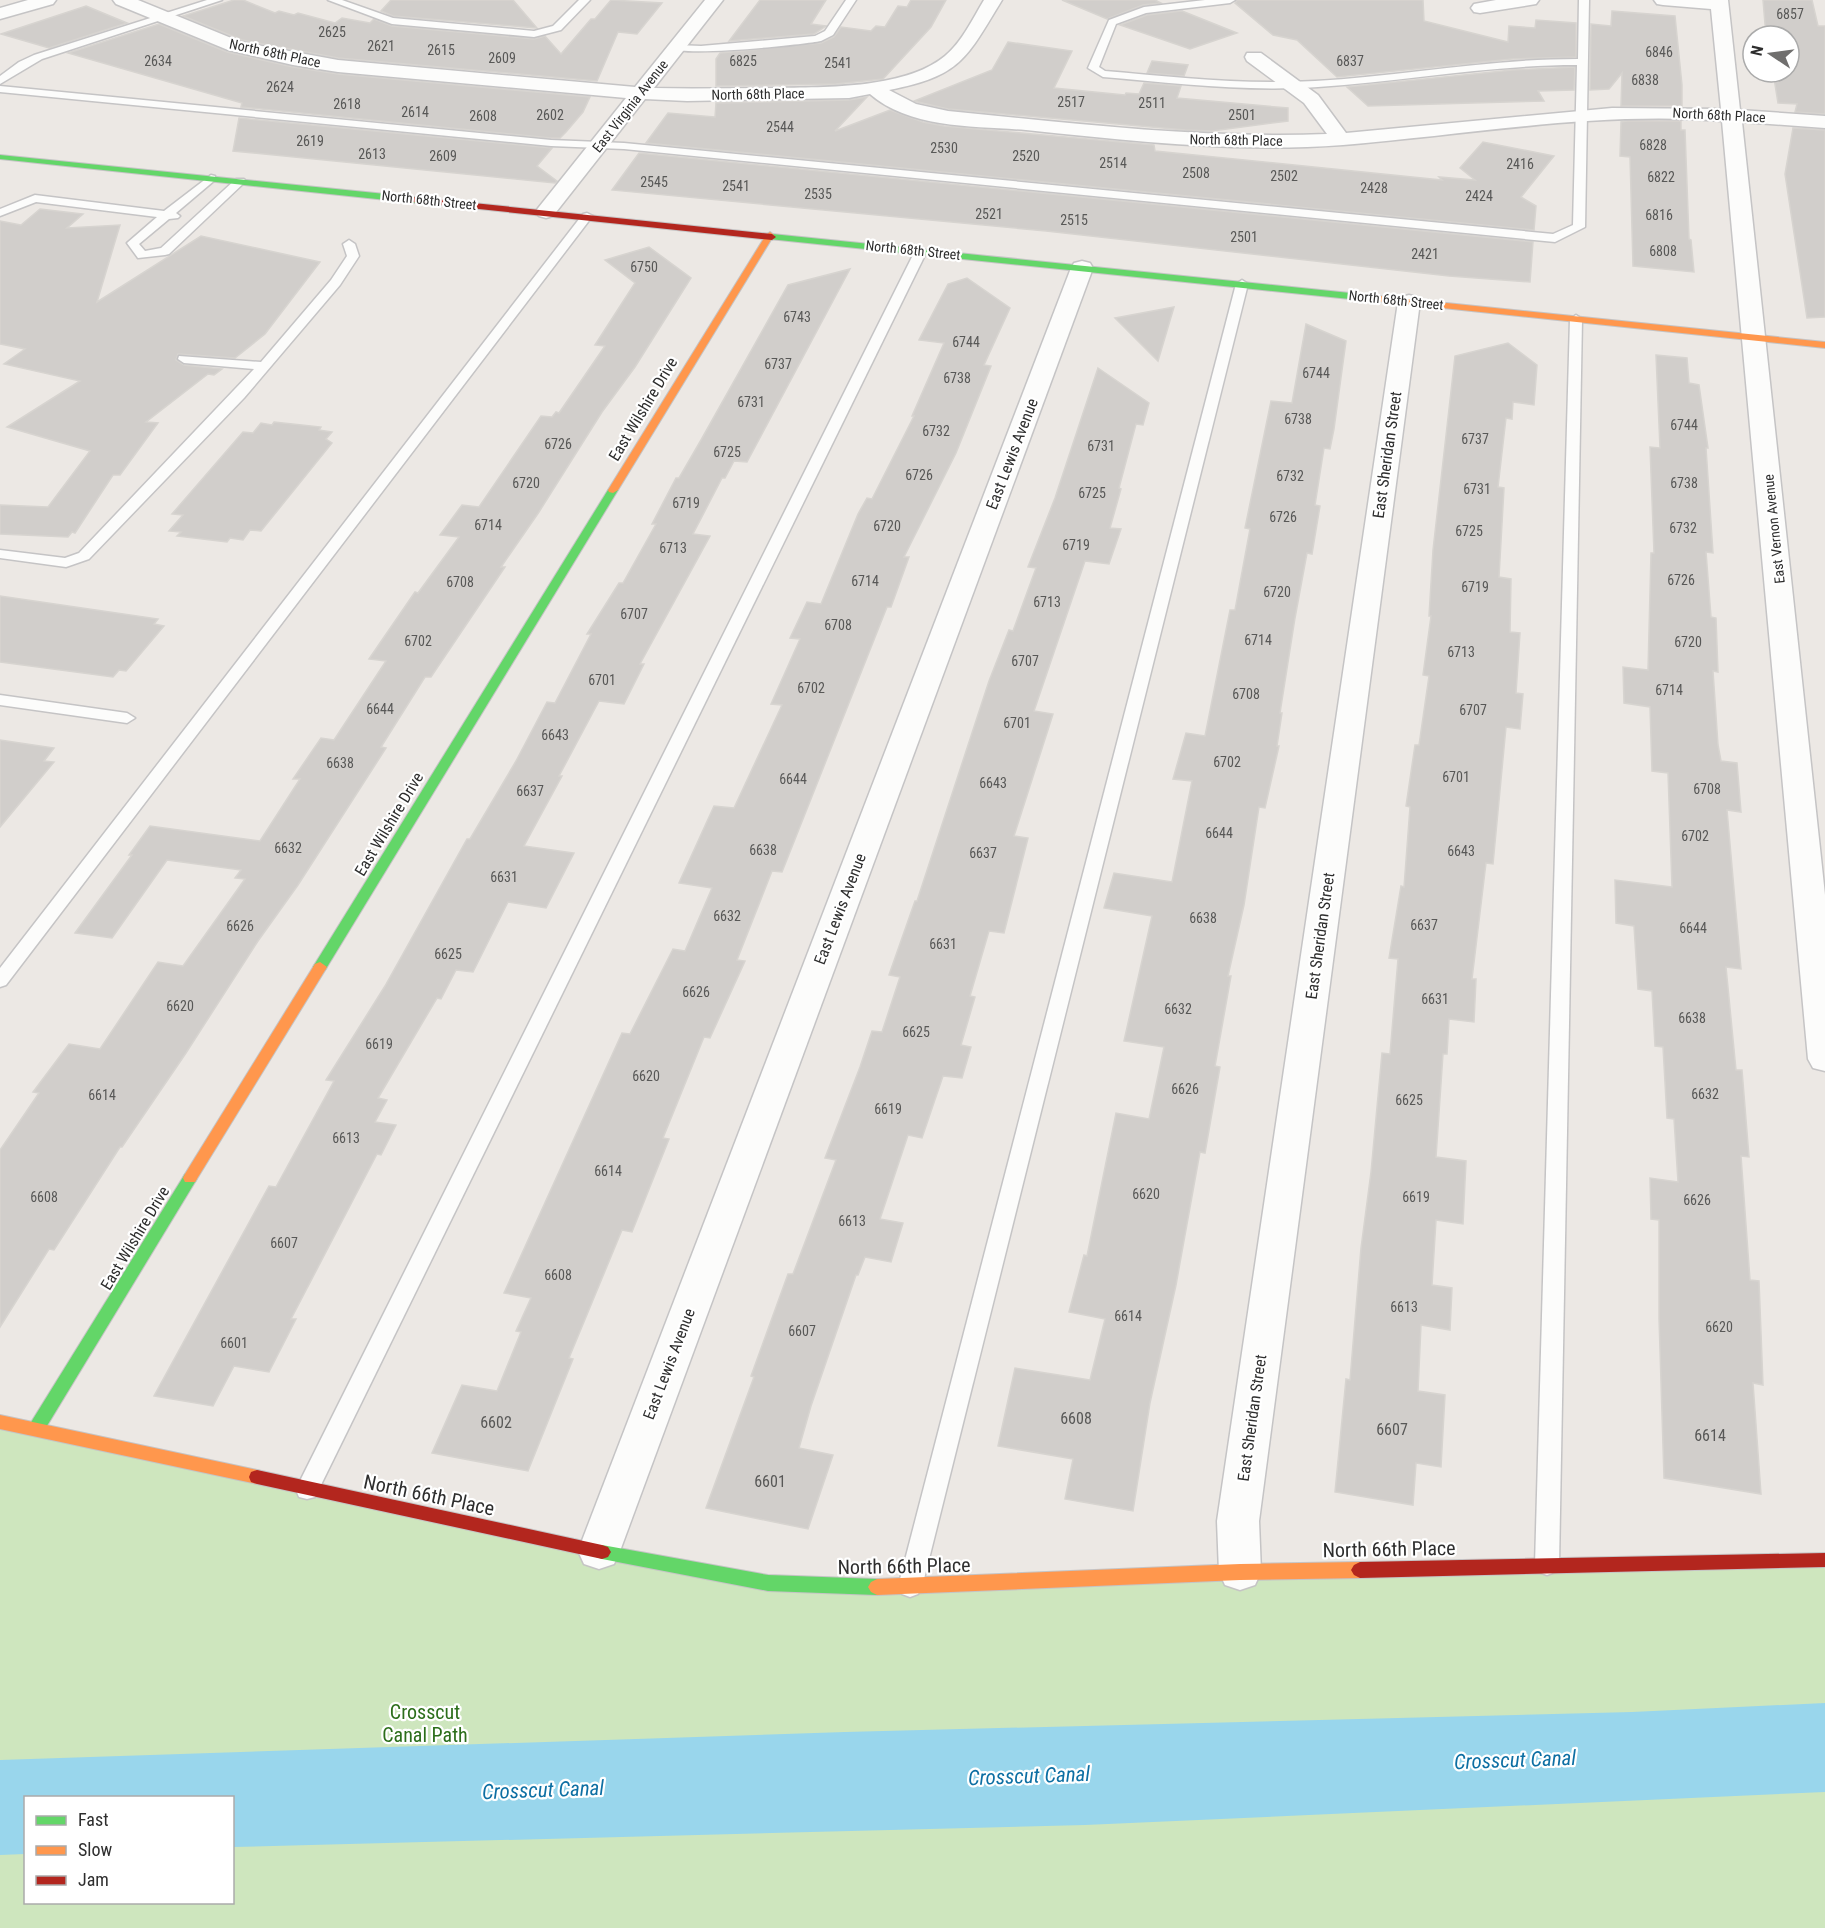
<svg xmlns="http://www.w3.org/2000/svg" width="1825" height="1928" font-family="'Roboto Condensed',sans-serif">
<rect width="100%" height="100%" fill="#ece8e4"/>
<path fill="#cee6be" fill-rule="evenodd" d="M0,1422L768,1583L1825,1560V1928H0ZM26,1798H232V1902H26Z"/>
<polygon fill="#99d6ec" points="1825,1703 1825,1792 1085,1825 233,1847 232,1798 26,1798 25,1854 0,1855 0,1760 845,1732 1632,1712"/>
<g fill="#d1cecb" stroke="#d7d4d0" stroke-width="1.5">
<polygon points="234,0 243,0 275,13 279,11 294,15 298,13 335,23 342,18 370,23 374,19 392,26 534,39 545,36 561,54 591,19 595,19 611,0 662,3 637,34 618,32 597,81 338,58 242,40 183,16"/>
<polygon points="391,0 513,0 537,28 393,16 381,11"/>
<polygon points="760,0 826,0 811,24 826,26 814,34 729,41"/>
<polygon points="911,0 946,0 931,27 883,79 836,84 716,86 716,59 720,53 821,43 834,37 841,27 871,31 876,26 885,27 898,6 907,7"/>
<polygon points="1062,0 1155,0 1161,3 1143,5 1107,19"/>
<polygon points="1237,0 1423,0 1424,21 1508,42 1509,26 1535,28 1536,20 1576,23 1576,57 1512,59 1337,77 1297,40 1273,35 1235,3"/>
<polygon points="1763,0 1812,0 1818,26 1825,26 1825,114 1795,112 1797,104 1778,103 1773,72 1789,72 1789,36 1766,36"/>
<polygon points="86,6 127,23 49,48 1,34"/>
<polygon points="1182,11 1237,33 1190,49 1120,25 1147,15"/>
<polygon points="1612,11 1675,16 1682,85 1682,106 1621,106 1622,73 1609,89 1590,90 1591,24 1611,26"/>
<polygon points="159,24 227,52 293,67 338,74 590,97 583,112 566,132 560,138 551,138 241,107 242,103 68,53"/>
<polygon points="1008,42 1072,51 1054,88 1125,95 1126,93 1139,94 1144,83 1181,86 1177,98 1288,108 1288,121 1212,131 1185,130 948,109 914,101 992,70"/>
<polygon points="1152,61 1188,65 1184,76 1147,73"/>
<polygon points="1575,67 1574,90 1538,91 1544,101 1368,106 1347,87 1512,70"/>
<polygon points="867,97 835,131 890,110 923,122 944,126 1154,145 1155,151 1442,180 1439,177 1475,180 1460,168 1483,142 1554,156 1521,197 1536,206 1534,230 646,143 668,113 715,117 716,103 849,100"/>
<polygon points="239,118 552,148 537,166 557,181 555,183 233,151"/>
<polygon points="1627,121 1681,121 1681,130 1685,130 1689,239 1691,240 1694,272 1633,266 1630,157 1620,156 1621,122"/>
<polygon points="1793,128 1825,130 1825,317 1807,318 1785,174"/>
<polygon points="639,153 1533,242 1530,282 1449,276 1046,231 612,190"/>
<polygon points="40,209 83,214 67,228 120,225 97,302 201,236 320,262 265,334 235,358 178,354 176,360 184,365 222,369 214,375 208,374 146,422 158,423 120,475 113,475 75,533 72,532 68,537 0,534 0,505 48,507 90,451 7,427 80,381 4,364 25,349 0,344 0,221 21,225"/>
<polygon points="649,247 691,278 635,367 602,412 539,512 501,567 505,567 431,677 425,677 381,747 386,748 298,885 258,941 186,1053 122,1147 120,1147 54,1250 49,1249 0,1327 0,1150 39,1093 33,1092 69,1044 100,1049 158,962 183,966 245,879 235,878 241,870 167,860 112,938 75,933 132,855 129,855 150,826 260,841 300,779 293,779 321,738 334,740 386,661 369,659 415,592 418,593 459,537 440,535 462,505 479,507 541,416 552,417 556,412 559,413 605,346 595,345 635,283 605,260"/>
<polygon points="850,269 747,462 734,461 725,478 722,478 693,534 710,536 640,664 644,664 624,704 599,701 559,776 562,776 524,846 574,853 546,908 508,902 473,972 456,970 441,999 437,998 378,1098 387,1100 375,1122 396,1125 381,1155 377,1154 291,1319 296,1319 269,1372 234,1366 213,1406 154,1396 269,1186 276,1187 334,1081 326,1080 385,986 467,839 470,839 516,761 547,702 555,703 591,634 587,634 619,583 623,583 656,524 652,524 676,478 679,478 701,440 788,285"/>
<polygon points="967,278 1010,308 984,365 991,366 956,453 904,557 909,557 891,607 887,607 782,872 772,871 737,960 745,961 710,1038 704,1037 663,1138 669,1139 632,1232 622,1230 569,1358 573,1359 528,1471 432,1453 462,1385 497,1391 521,1332 516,1331 531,1298 504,1293 622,1033 630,1034 673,949 685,951 712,888 679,883 714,806 734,808 782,705 771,704 800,639 790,638 807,602 821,604 858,514 867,498 872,499 914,416 912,416 944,343 919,340 948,284"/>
<polygon points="1174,307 1158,361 1115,318"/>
<polygon points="1306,324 1346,341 1334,429 1330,449 1324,448 1315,505 1320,506 1312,554 1307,553 1295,618 1280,713 1282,713 1277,746 1279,746 1265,808 1259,807 1244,905 1228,976 1231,976 1215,1066 1220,1067 1205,1153 1200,1152 1176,1285 1150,1403 1133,1511 1065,1499 1073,1459 998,1446 1015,1368 1090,1380 1105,1319 1069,1312 1084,1255 1087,1256 1116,1113 1149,1119 1164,1047 1124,1041 1152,916 1104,908 1114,873 1172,882 1192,781 1173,779 1186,733 1205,736 1230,610 1235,610 1250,529 1245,528 1271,401 1292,403"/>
<polygon points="1508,343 1537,365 1534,405 1513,402 1512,419 1506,418 1498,487 1504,488 1499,577 1511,579 1510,632 1520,633 1516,693 1523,694 1520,729 1506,727 1493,864 1486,863 1472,979 1476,979 1474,1022 1449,1019 1447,1054 1443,1054 1436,1157 1466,1161 1463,1224 1436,1220 1432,1285 1452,1288 1450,1330 1421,1325 1418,1391 1445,1395 1441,1467 1416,1463 1413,1505 1335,1492 1346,1379 1350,1380 1361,1248 1371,1172 1382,1053 1390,1054 1398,959 1389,958 1401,886 1404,887 1410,807 1406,806 1415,745 1419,745 1429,676 1423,675 1431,616 1429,616 1433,550 1455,356"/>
<polygon points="1656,355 1687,358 1689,383 1699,385 1708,448 1706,448 1713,553 1706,552 1711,617 1716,618 1718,672 1713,671 1718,745 1721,761 1737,763 1741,812 1727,810 1741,969 1726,967 1736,1070 1742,1070 1749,1157 1741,1156 1750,1280 1759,1281 1763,1385 1753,1383 1761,1494 1664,1478 1659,1318 1659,1220 1651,1219 1650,1178 1678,1182 1674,1119 1667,1118 1663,1047 1655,1046 1652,991 1638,989 1634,926 1616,923 1615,880 1672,887 1668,773 1652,771 1650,707 1624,703 1623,667 1648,670 1651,553 1654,553 1650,447 1660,448"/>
<polygon points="1098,368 1149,403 1143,425 1136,424 1119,488 1121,489 1110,528 1121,529 1109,564 1085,561 1034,711 1053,714 1014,836 1028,838 1004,933 989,931 970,996 975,997 961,1045 971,1047 962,1078 943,1076 922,1138 908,1135 880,1219 903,1223 891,1262 865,1257 858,1275 856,1275 811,1406 799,1448 833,1455 808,1529 706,1508 754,1377 751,1376 788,1274 793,1274 836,1160 825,1158 860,1067 872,1031 882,1032 900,977 889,975 915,901 917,901 989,681 1009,630 1013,631 1036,568 1028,567 1055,498"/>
<polygon points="274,422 321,427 319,430 332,432 326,439 332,443 261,531 250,530 243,540 230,538 227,542 177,536 181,532 169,531 183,515 172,514 243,432 253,433 261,423 272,425"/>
<polygon points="0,596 158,619 154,624 164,626 126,671 119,670 113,677 0,662"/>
<polygon points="0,740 54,748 44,761 54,762 0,827"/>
</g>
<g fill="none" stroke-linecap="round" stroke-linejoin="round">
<g stroke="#c5c4c5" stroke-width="3">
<g id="lane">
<polygon points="207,0 222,0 42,59 0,84 0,76 19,62 34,55"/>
<polygon points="328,0 342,0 393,18 534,31 553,26 579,0 590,0 561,30 534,37 392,24"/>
<path d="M846,0H856L833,35L821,41C800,45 683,57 671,48L676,45L701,46L815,36L825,31Z"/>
<path d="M1205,0H1235L1230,3L1146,13L1116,24L1099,67L1105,71C1175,77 1245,85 1315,81C1403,76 1489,59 1578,59L1579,0H1589L1585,227L1555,242L624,149L551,146L0,92V86L551,140L624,143L1553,234L1573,225L1577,65C1490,65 1405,81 1318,87C1246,92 1174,83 1103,77L1088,68L1109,20L1144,7Z"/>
<polygon points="211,175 215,176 215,180 176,213 180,216 178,218 169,219 139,244 145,251 161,248 236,179 244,179 246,181 169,254 165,255 138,258 127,243 157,217 36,202 0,216 0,209 35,195 164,211"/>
<polygon points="587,213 593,216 591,218 6,985 0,987 0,968 583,214"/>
<polygon points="349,240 355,244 359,256 340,285 244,398 89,559 66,567 0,558 0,550 65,558 79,553 254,369 184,363 178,359 179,356 261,362 331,280 347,256 343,244"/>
<polygon points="921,247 927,251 315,1497 307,1499 299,1497 296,1490 299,1483 915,251"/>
<polygon points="1242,280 1248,284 922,1587 918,1594 910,1597 902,1594 898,1587 1236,284"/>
<polygon points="1576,315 1582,319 1559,1565 1555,1572 1547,1575 1539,1572 1535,1565 1570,319"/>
<polygon points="0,695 127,713 135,718 127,723 0,705"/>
</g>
</g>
<g stroke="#c5c4c5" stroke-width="3">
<g id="street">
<polygon points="28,0 56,0 53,4 0,19 0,8"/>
<path d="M113,0H138L241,42L338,60L635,87L705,0H723L654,88C692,89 730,88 768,88C820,87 904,90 945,56C962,42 973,18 984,0H1002C966,59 961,76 889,90L916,104L948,111C1074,123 1200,139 1327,134L1304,103L1247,61L1245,57L1247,53H1261L1318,95L1346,133L1612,108L1721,109L1711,9L1663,5L1657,4L1654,0H1728L1740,110L1825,116V128L1742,122L1825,895V1071L1813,1068L1808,1059L1722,121C1596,111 1468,135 1343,145C1237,153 1131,141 1026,130C976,126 910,129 870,94L849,98L687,101L645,99L553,216L546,218L539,216L535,212L626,98L338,72L293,65L228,50L116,4Z"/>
<polygon points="1496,0 1539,0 1536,4 1530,5 1480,13 1474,12 1471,8 1474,4"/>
<polygon points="1082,261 1090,263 1093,268 620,1551 614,1564 599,1569 584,1564 578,1551 1071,268 1074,263"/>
<polygon points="1409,295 1417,297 1420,302 1259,1521 1261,1572 1255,1585 1240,1590 1225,1585 1219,1572 1217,1521 1398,302 1401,297"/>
</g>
</g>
<g stroke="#c5c4c5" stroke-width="2">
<g id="fast">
<polygon points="0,155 415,197 419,200 415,203 0,159"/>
<polygon points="772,234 1379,296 1384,299 1379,302 769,239 768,237"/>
<polygon points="613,487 618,490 327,967 325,970 315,970 313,967 608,490"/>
<polygon points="190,1173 195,1174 197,1178 195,1182 42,1434 36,1436 30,1434 28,1429 30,1424 185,1174"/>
<polygon points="602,1545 768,1575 877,1579 883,1582 886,1587 883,1592 877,1595 768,1591 602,1559 596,1557 593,1552 596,1547"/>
</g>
</g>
<g stroke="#c5c4c5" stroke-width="2">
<g id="slow">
<polygon points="770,232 774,235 618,490 613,493 609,492 608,490 766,235"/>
<polygon points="1379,296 1825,342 1825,348 1376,301 1374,299"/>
<polygon points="320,962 327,967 195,1182 185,1182 183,1178 185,1174 315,964"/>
<polygon points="0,1415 257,1470 263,1472 265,1477 263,1482 257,1484 0,1429"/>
<polygon points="1360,1562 1366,1565 1369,1570 1366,1575 1360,1578 1240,1580 877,1595 871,1592 868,1587 871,1582 877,1579 1240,1564"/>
</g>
</g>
<g stroke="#c5c4c5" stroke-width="2">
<g id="jam">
<polygon points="415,197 772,234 776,237 772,240 412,202 412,198"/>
<polygon points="257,1470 602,1545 608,1547 611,1552 608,1557 602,1559 257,1484 251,1482 249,1477 251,1472"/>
<polygon points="1825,1553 1825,1567 1360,1578 1354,1575 1351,1570 1354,1565 1360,1562"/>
</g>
</g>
<use href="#lane" fill="#fcfcfb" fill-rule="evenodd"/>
<use href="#street" fill="#fcfcfb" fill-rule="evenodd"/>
<use href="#fast" fill="#63d668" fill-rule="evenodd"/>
<use href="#slow" fill="#ff974d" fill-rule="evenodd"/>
<use href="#jam" fill="#b3261e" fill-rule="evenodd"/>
</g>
<g text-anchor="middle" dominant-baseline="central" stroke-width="4.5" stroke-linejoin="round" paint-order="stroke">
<g font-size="14" fill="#585857">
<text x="1790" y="14">6857</text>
<text x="332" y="32">2625</text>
<text x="381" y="46">2621</text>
<text x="441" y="50">2615</text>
<text x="1659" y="52">6846</text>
<text x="502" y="58">2609</text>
<text x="158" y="61">2634</text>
<text x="743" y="61">6825</text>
<text x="1350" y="61">6837</text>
<text x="838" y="63">2541</text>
<text x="1645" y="80">6838</text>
<text x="280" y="87">2624</text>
<text x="1071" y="102">2517</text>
<text x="1152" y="103">2511</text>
<text x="347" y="104">2618</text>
<text x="415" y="112">2614</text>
<text x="550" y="115">2602</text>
<text x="1242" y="115">2501</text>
<text x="483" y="116">2608</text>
<text x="780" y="127">2544</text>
<text x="310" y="141">2619</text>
<text x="1653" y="145">6828</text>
<text x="944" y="148">2530</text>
<text x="372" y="154">2613</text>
<text x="443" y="156">2609</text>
<text x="1026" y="156">2520</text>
<text x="1113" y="163">2514</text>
<text x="1520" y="164">2416</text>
<text x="1196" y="173">2508</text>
<text x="1284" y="176">2502</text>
<text x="1661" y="177">6822</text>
<text x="654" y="182">2545</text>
<text x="736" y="186">2541</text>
<text x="1374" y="188">2428</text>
<text x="818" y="194">2535</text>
<text x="1479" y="196">2424</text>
<text x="989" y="214">2521</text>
<text x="1659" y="215">6816</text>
<text x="1074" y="220">2515</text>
<text x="1244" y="237">2501</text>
<text x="1663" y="251">6808</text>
<text x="1425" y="254">2421</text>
<text x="644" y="267">6750</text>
<text x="797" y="317">6743</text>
<text x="966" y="342">6744</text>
<text x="778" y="364">6737</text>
<text x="1316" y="373">6744</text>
<text x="957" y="378">6738</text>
<text x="751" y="402">6731</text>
<text x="1298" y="419">6738</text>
<text x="1684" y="425">6744</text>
<text x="936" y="431">6732</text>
<text x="1475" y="439">6737</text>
<text x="558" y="444">6726</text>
<text x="1101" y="446">6731</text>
<text x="727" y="452">6725</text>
<text x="919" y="475">6726</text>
<text x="1290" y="476">6732</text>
<text x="526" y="483">6720</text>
<text x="1684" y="483">6738</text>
<text x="1477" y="489">6731</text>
<text x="1092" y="493">6725</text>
<text x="686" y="503">6719</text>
<text x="1283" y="517">6726</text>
<text x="488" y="525">6714</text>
<text x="887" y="526">6720</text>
<text x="1683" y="528">6732</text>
<text x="1469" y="531">6725</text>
<text x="1076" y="545">6719</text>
<text x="673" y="548">6713</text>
<text x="1681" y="580">6726</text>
<text x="865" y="581">6714</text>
<text x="460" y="582">6708</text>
<text x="1475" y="587">6719</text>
<text x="1277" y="592">6720</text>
<text x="1047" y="602">6713</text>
<text x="634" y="614">6707</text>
<text x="838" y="625">6708</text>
<text x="1258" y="640">6714</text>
<text x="418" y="641">6702</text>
<text x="1688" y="642">6720</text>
<text x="1461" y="652">6713</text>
<text x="1025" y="661">6707</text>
<text x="602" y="680">6701</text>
<text x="811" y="688">6702</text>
<text x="1669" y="690">6714</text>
<text x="1246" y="694">6708</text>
<text x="380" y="709">6644</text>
<text x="1473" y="710">6707</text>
<text x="1017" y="723">6701</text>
<text x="555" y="735">6643</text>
<text x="1227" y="762">6702</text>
<text x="340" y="763">6638</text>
<text x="1456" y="777">6701</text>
<text x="793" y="779">6644</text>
<text x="993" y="783">6643</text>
<text x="1707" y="789">6708</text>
<text x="530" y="791">6637</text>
<text x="1219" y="833">6644</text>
<text x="1695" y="836">6702</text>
<text x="288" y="848">6632</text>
<text x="763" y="850">6638</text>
<text x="1461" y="851">6643</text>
<text x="983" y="853">6637</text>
<text x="504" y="877">6631</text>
<text x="727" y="916">6632</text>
<text x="1203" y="918">6638</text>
<text x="1424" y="925">6637</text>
<text x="240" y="926">6626</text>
<text x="1693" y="928">6644</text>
<text x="943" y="944">6631</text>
<text x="448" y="954">6625</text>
<text x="696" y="992">6626</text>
<text x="1435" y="999">6631</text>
<text x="180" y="1006">6620</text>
<text x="1178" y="1009">6632</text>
<text x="1692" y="1018">6638</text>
<text x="916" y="1032">6625</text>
<text x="379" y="1044">6619</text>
<text x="646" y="1076">6620</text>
<text x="1185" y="1089">6626</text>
<text x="1705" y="1094">6632</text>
<text x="102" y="1095">6614</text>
<text x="1409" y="1100">6625</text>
<text x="888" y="1109">6619</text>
<text x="346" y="1138">6613</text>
<text x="608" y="1171">6614</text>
<text x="1146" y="1194">6620</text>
<text x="44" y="1197">6608</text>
<text x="1416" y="1197">6619</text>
<text x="1697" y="1200">6626</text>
<text x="852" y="1221">6613</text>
<text x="284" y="1243">6607</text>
<text x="558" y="1275">6608</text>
<text x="1404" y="1307">6613</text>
<text x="1128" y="1316">6614</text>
<text x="1719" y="1327">6620</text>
<text x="802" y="1331">6607</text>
<text x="234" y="1343">6601</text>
</g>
<g font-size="14" fill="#2e2e2e" stroke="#fff">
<text transform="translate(275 53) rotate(12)">North 68th Place</text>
<text transform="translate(758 94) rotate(-1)">North 68th Place</text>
<text transform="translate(630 106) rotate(-52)">East Virginia Avenue</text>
<text transform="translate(1719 115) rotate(3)">North 68th Place</text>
<text transform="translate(1236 140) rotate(1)">North 68th Place</text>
<text transform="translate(429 200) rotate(6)">North 68th Street</text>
<text transform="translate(913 250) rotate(6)">North 68th Street</text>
<text transform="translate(1396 300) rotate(6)">North 68th Street</text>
<text transform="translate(1774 529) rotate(-96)">East Vernon Avenue</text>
</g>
<g font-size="16" fill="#2e2e2e" stroke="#fff">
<text transform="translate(643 409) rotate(-59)">East Wilshire Drive</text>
<text transform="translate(1012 454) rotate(-69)">East Lewis Avenue</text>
<text transform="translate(1387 455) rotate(-82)">East Sheridan Street</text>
<text transform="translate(389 824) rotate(-59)">East Wilshire Drive</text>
<text transform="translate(840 909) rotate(-69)">East Lewis Avenue</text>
<text transform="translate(1320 936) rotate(-82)">East Sheridan Street</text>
<text transform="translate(135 1238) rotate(-59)">East Wilshire Drive</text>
<text transform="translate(669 1364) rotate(-69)">East Lewis Avenue</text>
<text transform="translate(1252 1418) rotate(-82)">East Sheridan Street</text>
</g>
<g font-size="16" fill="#585857">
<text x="1076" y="1418">6608</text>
<text x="496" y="1422">6602</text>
<text x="1392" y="1429">6607</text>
<text x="1710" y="1435">6614</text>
<text x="770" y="1481">6601</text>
</g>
<g font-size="20" fill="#2e2e2e" stroke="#fff">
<text transform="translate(429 1495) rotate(12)">North 66th Place</text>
<text transform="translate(1389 1549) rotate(-1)">North 66th Place</text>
<text transform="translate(904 1566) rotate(-1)">North 66th Place</text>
</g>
<g font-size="20" fill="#2c6e1b" stroke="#fff">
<text x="425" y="1712">Crosscut<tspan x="425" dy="23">Canal Path</tspan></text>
</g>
<g font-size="21" font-style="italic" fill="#0d6fa3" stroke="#fff">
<text transform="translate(1515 1760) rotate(-2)">Crosscut Canal</text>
<text transform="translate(1029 1776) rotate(-2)">Crosscut Canal</text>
<text transform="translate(543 1790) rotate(-2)">Crosscut Canal</text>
</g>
</g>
<rect x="24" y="1796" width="210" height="108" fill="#ffffff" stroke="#ababab" stroke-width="1.5"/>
<rect x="36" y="1816" width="30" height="9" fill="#63d668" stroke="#ababab" stroke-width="1.5"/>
<text x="78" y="1826" font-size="18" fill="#2e2e2e">Fast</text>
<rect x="36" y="1846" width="30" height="9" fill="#ff974d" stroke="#ababab" stroke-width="1.5"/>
<text x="78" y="1856" font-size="18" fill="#2e2e2e">Slow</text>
<rect x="36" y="1876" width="30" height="9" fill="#b3261e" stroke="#ababab" stroke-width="1.5"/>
<text x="78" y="1886" font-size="18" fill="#2e2e2e">Jam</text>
<g transform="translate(1771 54) rotate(283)"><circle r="28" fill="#ffffff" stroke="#ababab" stroke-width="1.5"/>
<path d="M0-4.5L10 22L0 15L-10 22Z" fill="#706f6e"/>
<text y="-9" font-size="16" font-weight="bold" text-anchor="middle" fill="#2e2e2e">N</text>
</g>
</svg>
